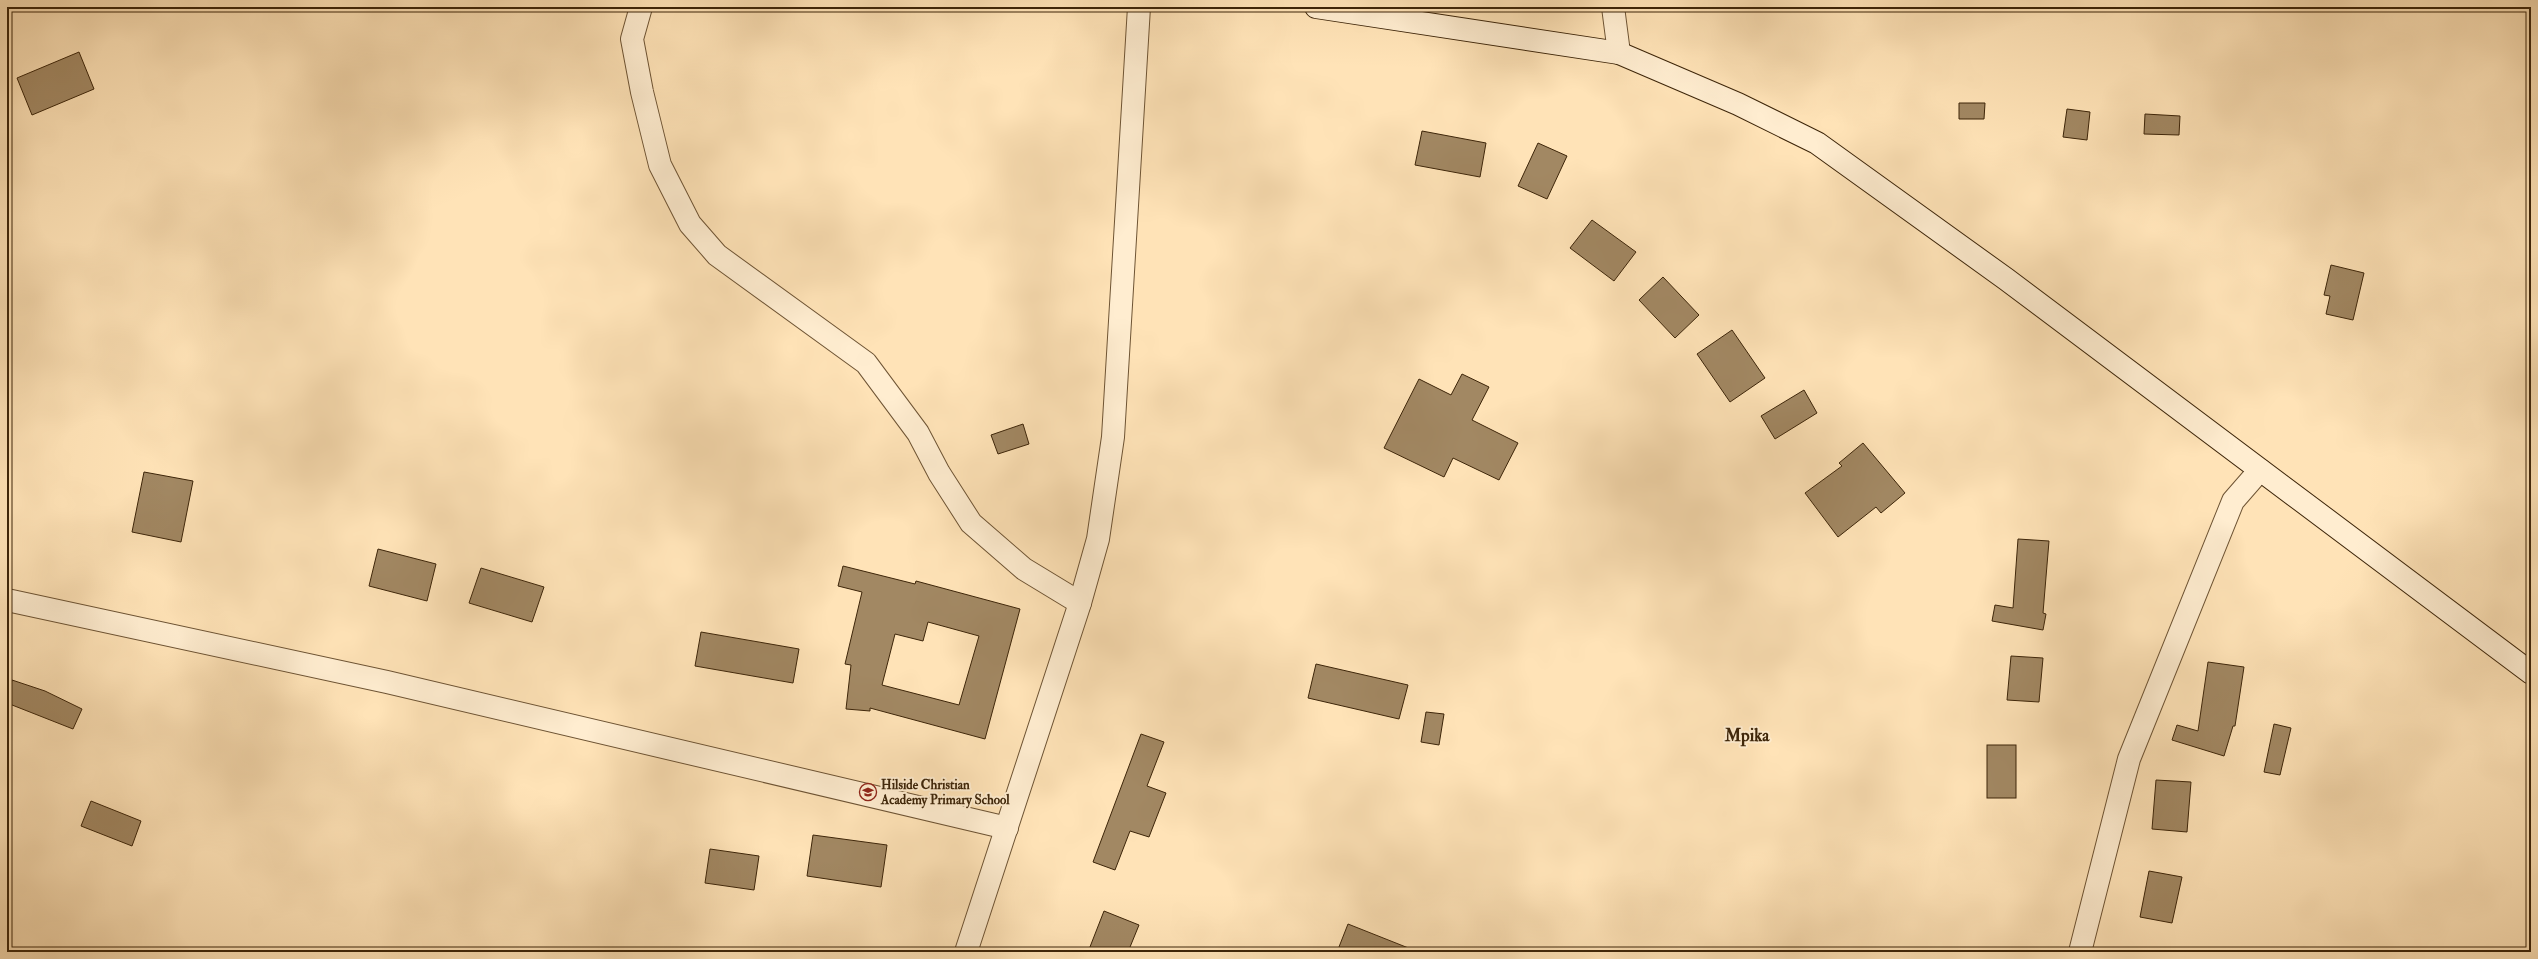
<svg xmlns="http://www.w3.org/2000/svg" width="2538" height="959" font-family="'IM FELL Double Pica',serif">
<rect width="100%" height="100%" fill="#ffe3b7"/>
<filter id="stains"><feTurbulence type="fractalNoise" baseFrequency=".005" numOctaves="4"/><feColorMatrix values="0 0 0 0 .2 0 0 0 0 .09 0 0 0 0 .02 0 0 0 .5 -.17"/></filter>
<radialGradient id="worn" r=".72"><stop offset=".6" stop-color="#630" stop-opacity="0"/><stop offset="1" stop-color="#630" stop-opacity=".3"/></radialGradient>
<g fill="#a28863" stroke="#3d2509" fill-rule="evenodd">
<polygon points="79,52 94,89 32,115 17,78"/>
<polygon points="1959,103 1985,103 1984,119 1959,119"/>
<polygon points="2067,109 2090,112 2087,140 2063,137"/>
<polygon points="2145,114 2180,116 2179,135 2144,134"/>
<polygon points="1422,131 1486,143 1480,177 1415,165"/>
<polygon points="1538,143 1567,156 1547,199 1518,186"/>
<polygon points="1592,220 1636,252 1614,281 1570,248"/>
<polygon points="2331,265 2364,273 2353,320 2326,314 2330,296 2324,295"/>
<polygon points="1663,277 1699,315 1675,338 1639,300"/>
<polygon points="1732,330 1765,378 1730,402 1697,354"/>
<polygon points="1462,374 1489,387 1472,420 1518,443 1499,480 1453,458 1444,477 1384,448 1419,379 1451,395"/>
<polygon points="1804,390 1817,413 1775,439 1761,416"/>
<polygon points="1023,424 1029,444 998,454 991,435"/>
<polygon points="1863,443 1905,493 1881,513 1876,507 1838,537 1805,493 1842,466 1839,463"/>
<polygon points="144,472 193,481 181,542 132,532"/>
<polygon points="2018,539 2049,541 2043,613 2046,614 2043,630 1992,621 1995,605 2013,608"/>
<polygon points="378,549 436,564 427,601 369,586"/>
<path d="M843,566L915,584L916,581L1020,609L985,739L870,708V711L846,709L851,665L845,664L862,592L838,586ZM928,622L979,636L959,705L882,685L895,634L923,641Z"/>
<polygon points="481,568 544,587 532,622 469,603"/>
<polygon points="701,632 799,649 793,683 695,666"/>
<polygon points="2011,656 2043,658 2039,702 2007,700"/>
<polygon points="2208,662 2244,667 2235,726 2233,726 2224,756 2172,740 2177,725 2198,731"/>
<polygon points="1316,664 1408,685 1399,719 1308,698"/>
<polygon points="12,680 45,691 82,709 73,729 7,703"/>
<polygon points="1426,712 1444,714 1439,745 1421,742"/>
<polygon points="2274,724 2291,728 2280,775 2264,772"/>
<polygon points="1141,734 1164,742 1147,786 1166,793 1149,837 1130,831 1115,870 1093,862"/>
<rect x="1987" y="745" width="29" height="53"/>
<polygon points="2156,780 2191,782 2187,832 2152,829"/>
<polygon points="91,801 141,821 132,846 81,826"/>
<polygon points="813,835 887,845 881,887 807,876"/>
<polygon points="710,849 759,856 754,890 705,883"/>
<polygon points="2149,871 2182,877 2172,923 2140,917"/>
<polygon points="1104,911 1139,925 1128,952 1088,952"/>
<polygon points="1348,924 1416,951 1416,952 1337,952"/>
</g>
<g fill="none" stroke-linecap="round" stroke-linejoin="round">
<g stroke="#6e5434" stroke-width="24">
<g id="minor">
<polyline points="641,7 632,39 642,92 660,165 690,224 717,255 866,363 918,433 939,473 971,523 1024,569 1080,603"/>
<polyline points="1613,7 1619,53"/>
<polyline points="7,600 387,682 1007,828"/>
<polyline points="966,952 1080,603 1098,539 1113,437 1139,7"/>
<polyline points="2080,952 2129,759 2233,501 2260,470"/>
</g>
</g>
<g stroke="#3d2509" stroke-width="24">
<polyline id="secondary" points="1316,7 1619,53 1738,104 1817,143 2006,279 2531,673"/>
</g>
<use href="#minor" stroke="#ffedd0" stroke-width="22"/>
<use href="#secondary" stroke="#ffedd0" stroke-width="22"/>
</g>
<defs>
<g id="school-ring" transform="scale(0.9)"><circle r="9.5" fill="#ffedd0" stroke="#8f2418" stroke-width="1.5"/><path d="M0-5L7-2L0 1L-7-2ZM-4 1L0 2.5L4 1V4Q0 6-4 4Z" fill="#8f2418"/></g>
</defs>
<g fill-rule="evenodd">
<use href="#school-ring" x="868" y="792"/>
</g>
<g text-anchor="middle" dominant-baseline="central" stroke-width="4" stroke-linejoin="round" paint-order="stroke">
<g font-size="13" font-weight="bold" fill="#3d2509" stroke="#ffedd0" text-anchor="start">
<text x="881" y="785">Hilside Christian<tspan x="881" dy="15">Academy Primary School</tspan></text>
</g>
<g font-size="17" font-weight="bold" fill="#3d2509" stroke="#ffedd0">
<text x="1747" y="735">Mpika</text>
</g>
</g>
<rect width="2538" height="959" fill="none" stroke="#ffe3b7" stroke-width="24"/>
<rect x="8" y="8" width="2522" height="943" fill="none" stroke="#3d2509" stroke-width="2"/>
<rect x="12" y="12" width="2514" height="935" fill="none" stroke="#3d2509"/>
<rect width="100%" height="100%" filter="url(#stains)"/>
<rect width="100%" height="100%" fill="url(#worn)"/>
</svg>
